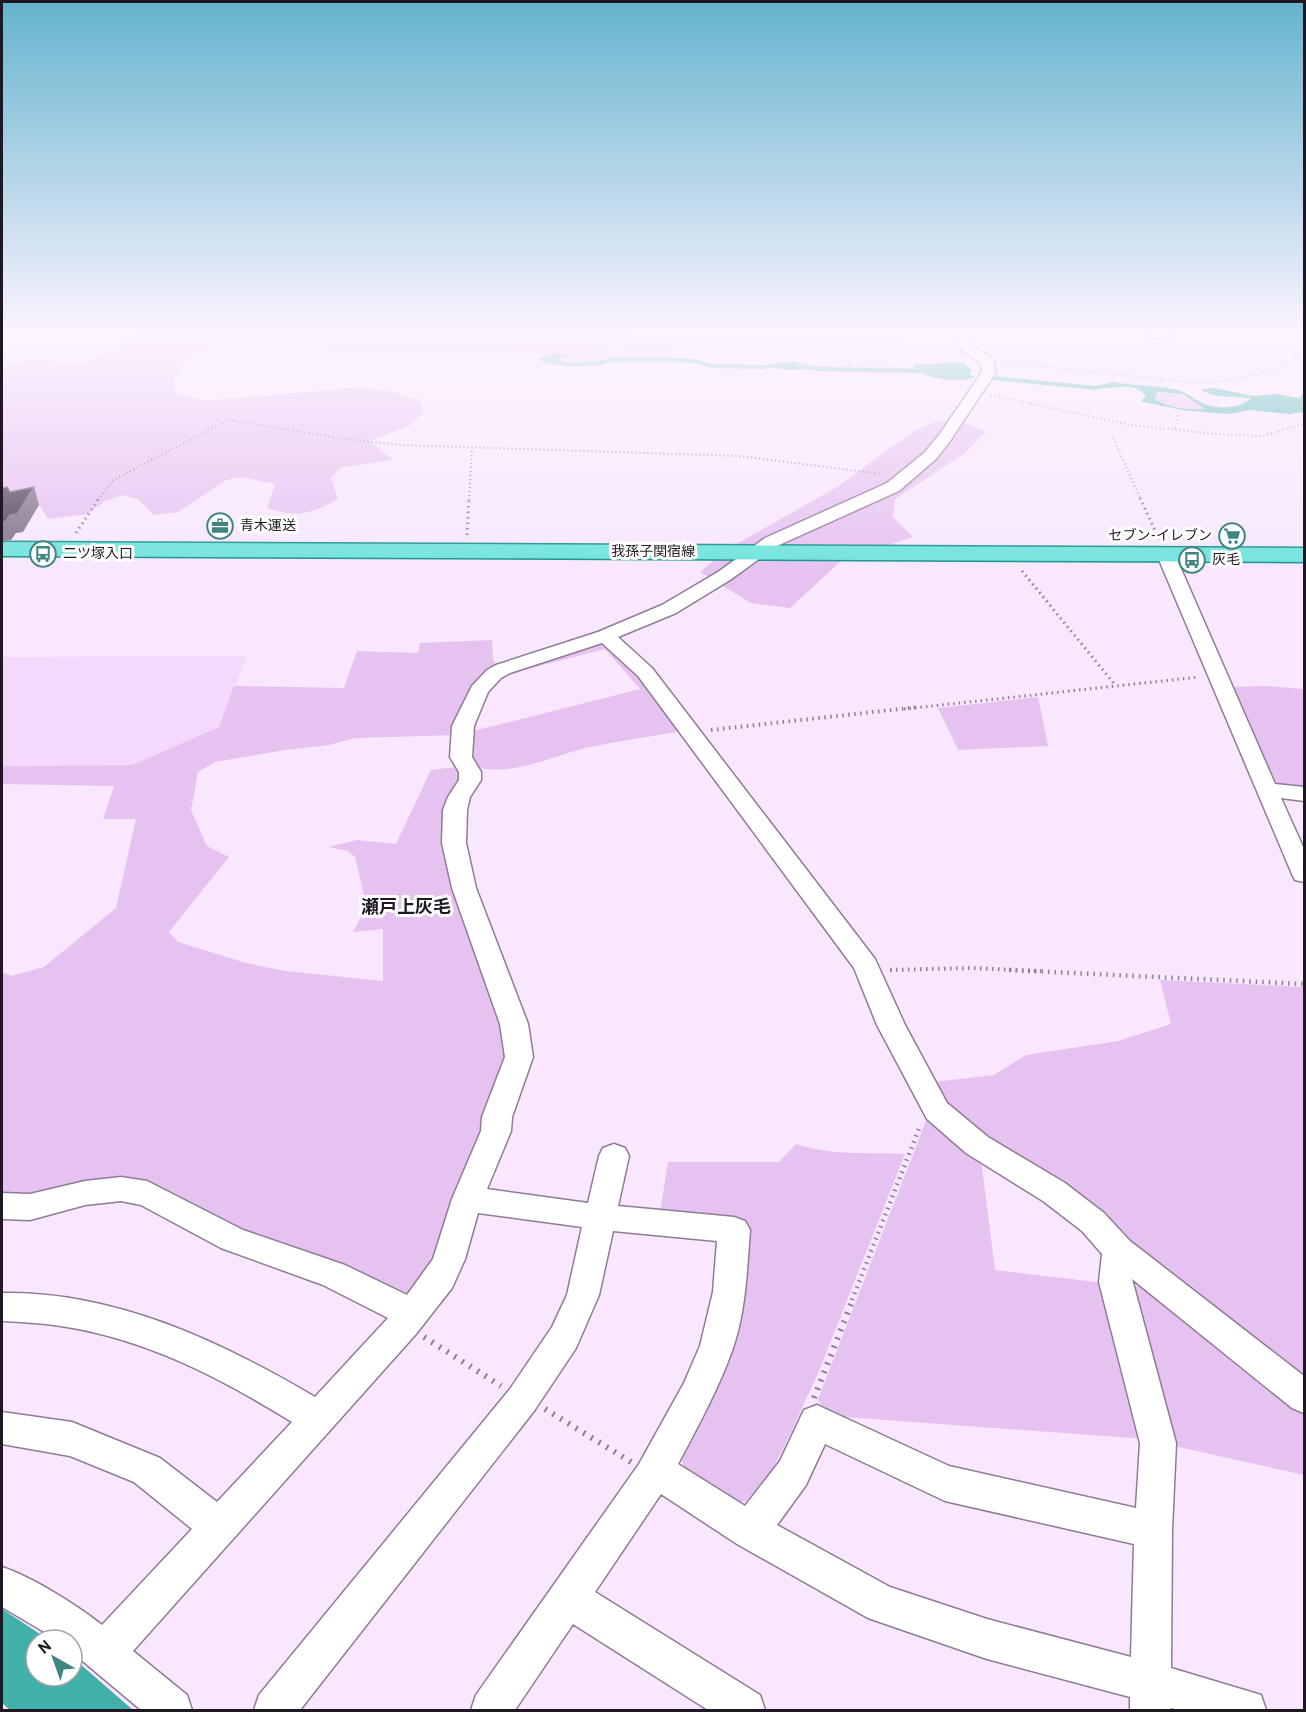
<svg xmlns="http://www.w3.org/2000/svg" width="1306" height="1712" font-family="Overpass,'Noto Sans JP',sans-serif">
<rect width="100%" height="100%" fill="#f8e7fe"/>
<polygon fill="#f4d9fc" points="247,656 219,727 132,765 2,766 2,657"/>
<g fill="#e6c2f1">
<path d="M144,332H635L599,349L673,345L670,359L628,358L577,364L557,360L568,357L569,353L521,356L372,354L295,347L258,340L226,344L189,357L173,379L176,394L205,401L362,387L390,391L421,401L424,412L409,426L369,441L393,460L342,467L331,478L338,499C310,514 299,518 267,508L275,484L241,477L226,480L178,512L154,515L138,499L122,495L104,502L87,514L48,519L40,506H21L2,485V369L30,359L44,358L63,364H80Z"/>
<path d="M1159,392L1183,394L1205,409C1190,409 1165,409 1154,398L1157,395L1155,393Z"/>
<polygon points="937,421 964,422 986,432 965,453 895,499 893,517 913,537 842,560 790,608 751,603 700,572 728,549 837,487 915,430"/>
<path d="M602,639L639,672L681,731C649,737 617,741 585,748C550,757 509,778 472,766L466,733L640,689L605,649L496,677Z"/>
<polygon points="492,640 493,659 497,669 459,735 355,738 329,745 285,750 215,762 198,772 191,810 207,846 229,857 169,932 178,942 246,963 285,971 383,981 383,929 353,932 363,913 365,899 355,857 348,851 328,847 357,840 396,844 431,770 456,767 465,773 454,801 513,1043 435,1265 416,1292 404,1297 264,1240 181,1202 2,1198 2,972 11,976 44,967 116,908 136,819 103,819 114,786 2,784 2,766 132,765 219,727 234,686 344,688 357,651 418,653 420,643"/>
<polygon points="1266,686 1304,689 1304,791 1274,788 1226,687"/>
<polygon points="1038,697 1048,746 958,750 938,708"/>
<polygon points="1160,980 1304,987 1304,1386 996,1152 926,1083 994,1075 1026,1055 1118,1041 1171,1024"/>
<polygon points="929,1113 980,1152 995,1270 1104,1283 1146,1439 831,1416 821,1407 818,1399"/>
<path d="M796,1144C831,1156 868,1152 905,1154L819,1371L785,1445L769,1476L746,1501L734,1503L685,1471L682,1460L737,1306L747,1223L660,1213L668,1162H779Z"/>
<polygon points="1145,1283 1304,1413 1304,1475 1174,1446 1130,1290"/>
</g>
<g fill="#3fb1a8" fill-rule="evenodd">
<path d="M550,353L570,354L568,357L557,359L567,363L592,362L595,364C582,368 549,367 538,359Z"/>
<polygon points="794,361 823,369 789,370 759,366"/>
<path d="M949,361L966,363L967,367L972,369L969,374L976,377C958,383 926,380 913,367L916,364L944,363Z"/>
<path d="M1113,382C1134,386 1157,385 1178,390C1188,393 1194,399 1202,403C1217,410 1240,409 1251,398L1217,396L1202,391L1203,389L1214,388L1254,396L1277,394L1304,399V412L1289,414L1250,410L1229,414L1215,413L1182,410L1143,402L1141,401L1146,396C1133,378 1104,393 1087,388ZM1159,392L1183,394L1205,409C1190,410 1165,408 1154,398L1157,395L1156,393Z"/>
<polygon points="2,1609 49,1640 36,1640 36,1676 72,1676 72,1657 133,1710 10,1710 2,1703"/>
</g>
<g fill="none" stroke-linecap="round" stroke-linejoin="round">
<g stroke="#3fb1a8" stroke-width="4">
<polyline points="595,364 613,360 673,360 694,361 712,366 764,367"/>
<polyline points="816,369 923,371"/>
<polyline points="992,378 1096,388"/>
<polyline points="1299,405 1304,395"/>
</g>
<g stroke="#8f7b95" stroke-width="3">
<g id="street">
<path d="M962,332H977L968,343L993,359L996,372L950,441L936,459L899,491L777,546L730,580L676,613L618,637L652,668L875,959L905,1025L947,1103L988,1137L1065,1183L1104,1213L1130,1241L1304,1376V1413L1292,1408L1132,1279L1176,1443L1172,1530L1171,1668L1261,1695L1266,1710H1178L1171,1708L1170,1710H1130V1697L987,1659L868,1618L737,1544L661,1494L595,1592L760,1695L765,1710H708L573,1624L515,1710H471L476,1695L639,1464L684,1383L700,1346L713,1292L717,1241L613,1231L599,1295L576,1348L534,1411L300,1710H254L259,1695L510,1389L552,1327L567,1295L582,1227L478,1213L465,1259L452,1288L416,1334L133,1651L187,1695L192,1710H141L72,1652V1640H58L2,1607V1567C32,1577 77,1605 102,1625L192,1529L134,1482L70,1456L2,1444V1412L72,1422L160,1458L217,1502L292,1422C219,1377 146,1339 61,1326C41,1323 21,1322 2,1321V1293C114,1291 220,1341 315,1397L388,1318L323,1285L221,1248L141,1205L121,1201L85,1205L30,1220L2,1219V1193L30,1194L85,1181L121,1177L147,1181L243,1230L345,1265L407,1295L433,1259L452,1199L481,1131L482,1117L505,1057L500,1024L452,888L442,843L443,810L448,797L459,780V772L450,757L452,726L472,686L487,670L496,665L598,632L662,605L718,572L765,538L887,483L924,453L939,435L982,372L981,364L954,344L955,339ZM602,643L638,676L854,968L877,1025L927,1119L966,1153L1043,1201L1082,1231L1102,1254L1099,1282L1140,1443L1136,1508L949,1466L817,1405L804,1410L780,1461L745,1506L678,1464C698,1426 719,1388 733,1348C746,1310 747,1269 750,1230L745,1221L734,1217L618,1206L629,1156L625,1148L614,1144L603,1148L599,1156L588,1203L487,1189L511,1131L512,1117L533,1057L528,1024L476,888L466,843L467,810L470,797L481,780V772L472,757L474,726L488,692L501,678L510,673ZM825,1444L945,1501L1134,1544L1131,1657L987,1619L890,1587L777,1525L806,1485Z"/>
<polygon points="1143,332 1176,332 1174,335 1156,339"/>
<polygon points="1166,550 1172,551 1175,555 1275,784 1304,787 1304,801 1281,798 1304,849 1304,882 1295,880 1292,874 1157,555 1160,551"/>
</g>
</g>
<g stroke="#15908c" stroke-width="3">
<polygon id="primary" points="2,542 1304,548 1304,562 2,556"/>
</g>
<g stroke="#8d8091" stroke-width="2" stroke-dasharray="1 3" stroke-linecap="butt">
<path d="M434,332L431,337L437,343C476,345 516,349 556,349C687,349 821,322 951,353"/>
<polyline points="613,332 626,338 659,339 664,344"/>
<polyline points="632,346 629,358 691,360 709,364 780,368 883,366 966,381"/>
<polyline points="1001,362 1196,383 1225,381 1278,369 1304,352"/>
<polyline points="991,395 1130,425 1216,434 1262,436 1304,424"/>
<polyline points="1175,428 1178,415"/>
<polyline points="1113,438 1141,500"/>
<polyline points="98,500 113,480 228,420 345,439 402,445 739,456 881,474"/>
<polyline points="469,500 472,448"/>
</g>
<g stroke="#8d8091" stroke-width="3" stroke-dasharray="1.5 4" stroke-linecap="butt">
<polyline points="1140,498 1159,539"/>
<polyline points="76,533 99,498"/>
<polyline points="467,535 469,498"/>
<polyline points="1022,571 1116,686"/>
<polyline points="904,709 1199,677"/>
</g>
<g stroke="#8d8091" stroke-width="4" stroke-dasharray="1.5 4.5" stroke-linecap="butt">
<polyline points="711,730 918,707"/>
<polyline points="890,970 971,968 1041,971"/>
</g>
<g stroke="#8d8091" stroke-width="4.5" stroke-dasharray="1.5 5" stroke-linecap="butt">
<polyline points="890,970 896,970"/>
<polyline points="1009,970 1304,984"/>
<polyline points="852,1300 920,1126"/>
</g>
<g stroke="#8d8091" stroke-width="6" stroke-dasharray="2 7" stroke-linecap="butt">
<polyline points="424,1337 501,1386"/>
<polyline points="814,1398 853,1299"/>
<polyline points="545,1409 631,1462"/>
</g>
<use href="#street" fill="#fff" fill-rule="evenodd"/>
<use href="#primary" fill="#70e3dc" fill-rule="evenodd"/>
</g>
<polygon fill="#827188" points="34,487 39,505 23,532 16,533 11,540 2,541 2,522"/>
<polygon fill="#4f3e55" stroke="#827188" stroke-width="1.5" points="7,487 10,492 34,487 17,514 10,515 6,521 2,522 2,488"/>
<linearGradient id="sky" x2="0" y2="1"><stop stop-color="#64b3ce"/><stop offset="0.58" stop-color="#fcf4ff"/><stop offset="1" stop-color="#fcf4ff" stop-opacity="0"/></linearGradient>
<rect width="1306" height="572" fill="url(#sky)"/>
<defs>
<g id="office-ring" transform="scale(1.35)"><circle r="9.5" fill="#fff" stroke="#3f8680" stroke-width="1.5"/><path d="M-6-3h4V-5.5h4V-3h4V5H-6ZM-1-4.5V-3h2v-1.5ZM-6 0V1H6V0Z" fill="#3f8680"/></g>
<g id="supermarket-ring" transform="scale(1.35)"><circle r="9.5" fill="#fff" stroke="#3f8680" stroke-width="1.5"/><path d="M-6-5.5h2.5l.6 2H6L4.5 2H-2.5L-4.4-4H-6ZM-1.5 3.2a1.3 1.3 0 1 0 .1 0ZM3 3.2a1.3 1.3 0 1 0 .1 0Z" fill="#3f8680"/></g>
<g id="bus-ring" transform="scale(1.35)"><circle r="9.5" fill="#fff" stroke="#3f8680" stroke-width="1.5"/><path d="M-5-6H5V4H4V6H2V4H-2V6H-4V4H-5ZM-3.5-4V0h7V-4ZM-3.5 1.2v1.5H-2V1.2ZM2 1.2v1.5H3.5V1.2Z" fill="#3f8680"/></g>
</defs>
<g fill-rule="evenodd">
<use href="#office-ring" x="220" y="526"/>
<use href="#supermarket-ring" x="1232" y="536"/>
<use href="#bus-ring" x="43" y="554"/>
<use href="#bus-ring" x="1192" y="560"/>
</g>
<g text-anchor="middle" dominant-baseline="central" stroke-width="6" stroke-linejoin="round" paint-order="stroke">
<g font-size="14" fill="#1f1722" stroke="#fff" text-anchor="start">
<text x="240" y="526">青木運送</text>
<text x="1212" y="536" text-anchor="end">セブン-イレブン</text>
<text x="63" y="554">二ツ塚入口</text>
<text x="1212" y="560">灰毛</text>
</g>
<g font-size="14" fill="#1f1722" stroke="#fff">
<text x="653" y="552">我孫子関宿線</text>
</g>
<g font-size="18" font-weight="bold" fill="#1f1722" stroke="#fff">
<text x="406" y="908">瀬戸上灰毛</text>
</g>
</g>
<rect width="1306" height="1712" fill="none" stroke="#1f1722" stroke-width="6"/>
<g transform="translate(54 1658) rotate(320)"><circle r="28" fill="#ffffff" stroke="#a5a2a7" stroke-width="1.5"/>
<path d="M0-4.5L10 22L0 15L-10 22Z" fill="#3f8680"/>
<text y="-9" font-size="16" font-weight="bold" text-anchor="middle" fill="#1f1722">N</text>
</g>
</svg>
